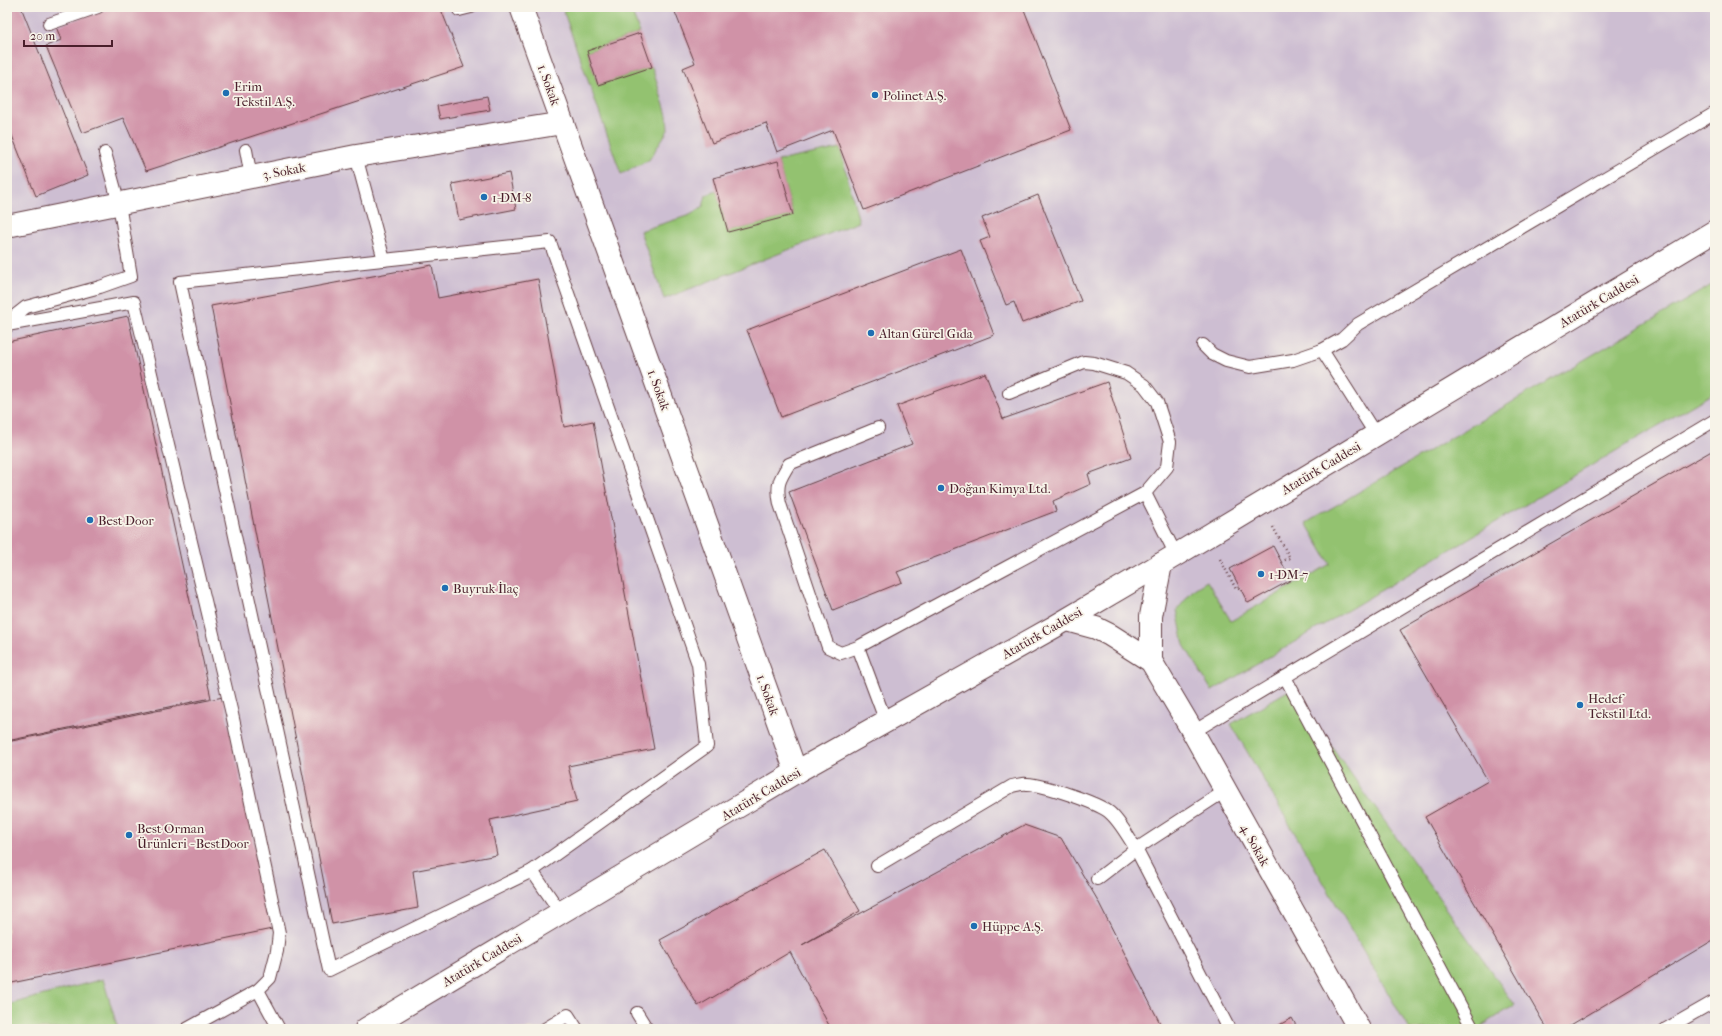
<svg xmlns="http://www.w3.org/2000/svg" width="1722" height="1036" font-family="'IM FELL French Canon',serif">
<rect width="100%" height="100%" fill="#f7f3e8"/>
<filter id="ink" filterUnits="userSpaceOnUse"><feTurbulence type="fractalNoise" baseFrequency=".025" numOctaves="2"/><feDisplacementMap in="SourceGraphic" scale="8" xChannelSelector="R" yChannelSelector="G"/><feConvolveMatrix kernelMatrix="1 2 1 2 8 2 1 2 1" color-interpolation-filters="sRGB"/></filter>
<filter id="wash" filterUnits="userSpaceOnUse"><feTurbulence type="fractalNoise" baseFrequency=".012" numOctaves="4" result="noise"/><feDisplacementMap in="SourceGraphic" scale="16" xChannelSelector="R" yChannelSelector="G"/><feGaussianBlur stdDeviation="0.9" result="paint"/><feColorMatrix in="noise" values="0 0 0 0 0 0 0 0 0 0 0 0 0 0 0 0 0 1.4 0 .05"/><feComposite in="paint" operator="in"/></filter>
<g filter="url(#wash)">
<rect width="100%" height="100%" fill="#ece2c2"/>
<rect fill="#cdbed2" x="7" y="7" width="1708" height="1022"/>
<g fill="#93c270" stroke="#6e704e">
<polygon points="562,7 630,7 640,33 587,51 598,85 652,67 667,115 668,130 649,160 621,174"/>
<polygon points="840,148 859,222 664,299 640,231 690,215 703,207 706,195 717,191 728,232 793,215 778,161"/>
<polygon points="1715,283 1715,392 1212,691 1184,645 1177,610 1194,589 1207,581 1231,621 1330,564 1306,523"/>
<polygon points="1291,689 1515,1005 1477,1029 1409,1029 1231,724"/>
<polygon points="103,979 118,1029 7,1029 7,1005"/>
</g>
<g id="blocks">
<g fill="#d092a7">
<polygon points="7,7 21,7 88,175 36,196 7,123"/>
<polygon points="114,7 440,7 464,67 146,171 123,118 82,133 46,46 61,40 56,26"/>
<polygon points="673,7 1023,7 1071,130 864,210 833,130 777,152 766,123 712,143 683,68 695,63"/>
<polygon points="640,33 652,67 598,85 587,51"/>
<polygon points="487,96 490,110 440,119 437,106"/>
<polygon points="778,161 793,215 728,232 713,178"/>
<polygon points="509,173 516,209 459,220 452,184"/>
<polygon points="1038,195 1081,301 1022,323 1014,302 1006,305 980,241 990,237 982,218"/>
<polygon points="961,249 994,335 781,417 747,330"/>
<polygon points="432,265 438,298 538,279 564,427 593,421 654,749 568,766 577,801 490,820 497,855 413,871 418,908 332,924 211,306"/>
<polygon points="128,316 211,698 7,741 7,342"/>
<polygon points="985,373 1003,419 1107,382 1131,458 1088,474 1091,484 1053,501 1056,511 897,572 902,582 833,610 789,492 912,444 897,406"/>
<polygon points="1715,449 1715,939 1564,1029 1547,1029 1425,817 1488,781 1400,630"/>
<polygon points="1273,546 1291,580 1248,603 1230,569"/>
<polygon points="223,697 272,929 7,984 7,742"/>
<polygon points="1024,825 1061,838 1097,899 1163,1029 831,1029 790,952 698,1006 660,940 825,850 860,911 802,945"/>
<polygon points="1292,1018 1298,1029 1272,1029"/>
</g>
</g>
</g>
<g filter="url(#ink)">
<use href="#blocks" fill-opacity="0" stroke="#623c42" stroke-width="1"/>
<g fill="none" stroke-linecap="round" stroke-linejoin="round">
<g stroke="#623c42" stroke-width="14">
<g id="service">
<polyline points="459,10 471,7"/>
<polyline points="49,24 98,7"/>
<polyline points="246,150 251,177"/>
<polyline points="356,156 384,260"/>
<polygon points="550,242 698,664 707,746 532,871 329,970 180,282"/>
<polyline points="7,322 26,307 100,287 131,276 119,204 105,153"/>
<polyline points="7,325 134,302 232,714 279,933 277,951 270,978 258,990 279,1029"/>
<polyline points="1203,345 1212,354 1226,361 1250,367 1293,360 1322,350 1342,339 1358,324 1715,113"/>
<polyline points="1322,350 1376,435"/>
<path d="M878,428L789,464C779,480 776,485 780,504L828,647L841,653L858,647L1145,493L1167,467L1170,442L1157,402L1144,385L1126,373L1094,363L1084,362L1009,393"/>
<polyline points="1145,493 1176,555"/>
<polyline points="858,647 886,722"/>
<polyline points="1285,677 1473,1029"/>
<polyline points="1193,732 1715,420"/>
<path d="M877,866L1012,786C1017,785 1023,783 1027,784C1044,785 1096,802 1109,812C1120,821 1128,837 1136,849L1225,791"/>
<polyline points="532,871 561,913"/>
<polyline points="1097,879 1136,849 1229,1029"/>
<polyline points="637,1013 647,1029"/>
<polyline points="187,1029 258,990"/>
<polyline points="545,1029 568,1015 577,1029"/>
<polyline points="1666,1029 1715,1001"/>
</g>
</g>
<g stroke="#623c42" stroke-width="24">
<g id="minor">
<polyline points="521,7 796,772"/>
<polyline points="7,226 356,156 563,123"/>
<polyline points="1067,620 1096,628 1110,635 1151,661 1193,732 1359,1029"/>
<polyline points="1151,661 1151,616 1161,564"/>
</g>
</g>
<g stroke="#623c42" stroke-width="24">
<polyline id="tertiary" points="366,1029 796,772 1054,627 1161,564 1715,231"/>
</g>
<g stroke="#623c42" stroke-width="2.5" stroke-dasharray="1 3" stroke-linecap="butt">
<polyline points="1273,527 1290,558 1282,561"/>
<polyline points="1220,559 1236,589 1240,587"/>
</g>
<use href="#service" stroke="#fff" stroke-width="12"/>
<use href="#minor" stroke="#fff" stroke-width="22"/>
<use href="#tertiary" stroke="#fff" stroke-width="22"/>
</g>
</g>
<g fill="#1f6fb2" stroke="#f7f3e8" stroke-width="1.5">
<circle cx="226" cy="93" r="4"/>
<circle cx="875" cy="95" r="4"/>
<circle cx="484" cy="197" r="4"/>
<circle cx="871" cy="333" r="4"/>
<circle cx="941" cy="488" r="4"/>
<circle cx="90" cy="520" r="4"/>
<circle cx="1261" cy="574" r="4"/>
<circle cx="445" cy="588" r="4"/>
<circle cx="1580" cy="705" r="4"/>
<circle cx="129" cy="835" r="4"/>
<circle cx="974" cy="926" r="4"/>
</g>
<g text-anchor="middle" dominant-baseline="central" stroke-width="3.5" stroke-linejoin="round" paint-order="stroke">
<g font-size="13" fill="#4a1f2b" stroke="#f7f3e8">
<text transform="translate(549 85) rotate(70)">1. Sokak</text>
<text transform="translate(284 171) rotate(-11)">3. Sokak</text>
<text transform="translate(1599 301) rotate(-31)">Atatürk Caddesi</text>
<text transform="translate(659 390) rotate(70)">1. Sokak</text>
<text transform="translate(1321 468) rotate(-31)">Atatürk Caddesi</text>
<text transform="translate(1042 633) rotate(-30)">Atatürk Caddesi</text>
<text transform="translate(768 695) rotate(70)">1. Sokak</text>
<text transform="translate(761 794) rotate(-31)">Atatürk Caddesi</text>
<text transform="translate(1255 845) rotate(61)">4. Sokak</text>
<text transform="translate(482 960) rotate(-31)">Atatürk Caddesi</text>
</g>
<g font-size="13" fill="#4a1f2b" stroke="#f7f3e8" text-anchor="start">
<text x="234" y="86">Erim<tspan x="234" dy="15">Tekstil A.Ş.</tspan></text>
<text x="883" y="95">Polinet A.Ş.</text>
<text x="492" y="197">1-DM-8</text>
<text x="879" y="333">Altan Gürel Gıda</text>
<text x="949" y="488">Doğan Kimya Ltd.</text>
<text x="98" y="520">Best Door</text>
<text x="1269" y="574">1-DM-7</text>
<text x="453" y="588">Buyruk İlaç</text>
<text x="1588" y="698">Hedef<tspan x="1588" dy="15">Tekstil Ltd.</tspan></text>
<text x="137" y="828">Best Orman<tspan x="137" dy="15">Ürünleri - BestDoor</tspan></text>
<text x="982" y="926">Hüppe A.Ş.</text>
</g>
</g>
<rect width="1722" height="1036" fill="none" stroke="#f7f3e8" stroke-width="24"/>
<path d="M24 40v6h88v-6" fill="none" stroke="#4a1f2b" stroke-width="2"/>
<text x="30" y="40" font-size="12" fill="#4a1f2b" stroke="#f7f3e8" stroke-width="3" paint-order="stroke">20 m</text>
</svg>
